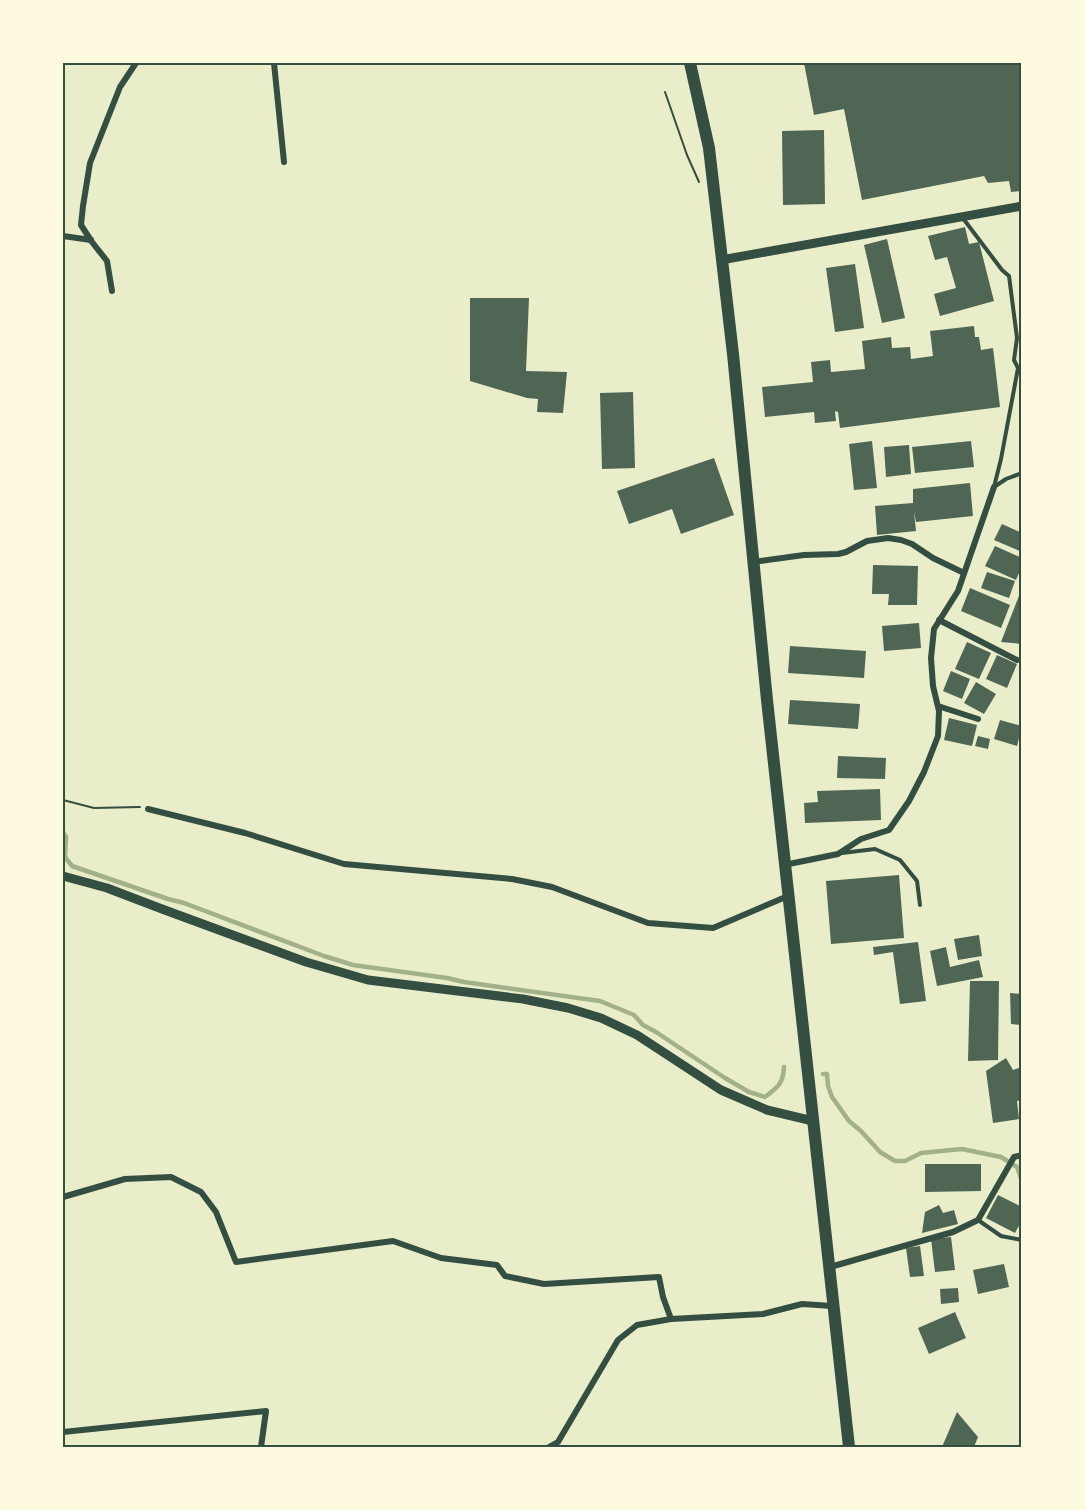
<svg xmlns="http://www.w3.org/2000/svg" width="1085" height="1510" font-family="Overpass,sans-serif">
<rect width="100%" height="100%" fill="#e9edc9"/>
<g fill="none" stroke-linecap="round" stroke-linejoin="round">
<g stroke="#a3b18a" stroke-width="4.5">
<path d="M63,832L66,837L65,857L72,866L168,899L184,903L324,956L353,965L447,978L464,982L600,1001L634,1015L643,1025L656,1032L725,1078L749,1092L765,1097C778,1087 783,1084 784,1067"/>
<polyline points="823,1074 827,1074 828,1086 832,1097 849,1121 861,1131 880,1152 895,1161 905,1161 921,1153 962,1149 1001,1157 1017,1167 1022,1181"/>
</g>
</g>
<g fill="#4f6655">
<polygon points="804,63 1022,63 1022,191 1011,192 1009,181 988,183 984,176 862,200 844,109 814,115"/>
<polygon points="824,130 825,204 783,205 782,131"/>
<polygon points="965,227 969,244 979,242 994,301 940,316 934,294 956,288 947,257 935,260 928,236"/>
<polygon points="887,239 905,318 882,323 864,245"/>
<polygon points="855,264 864,328 835,332 826,268"/>
<polygon points="470,298 529,298 526,371 567,372 563,413 537,412 538,399 527,398 470,381"/>
<polygon points="974,326 975,337 979,337 981,350 993,348 1000,407 840,428 838,412 835,411 836,421 815,423 814,412 765,417 762,387 813,382 811,362 830,360 831,372 865,369 862,341 891,337 892,348 910,347 911,359 933,356 930,331"/>
<polygon points="633,392 635,468 602,469 600,393"/>
<polygon points="872,441 877,488 854,490 849,444"/>
<polygon points="971,441 974,467 915,473 912,447"/>
<polygon points="909,445 911,474 886,477 884,447"/>
<polygon points="714,458 734,515 681,534 672,509 629,524 617,491"/>
<polygon points="970,483 973,516 916,522 914,512 916,531 877,535 875,506 913,503 913,489"/>
<polygon points="1002,524 1022,533 1022,552 994,540"/>
<polygon points="995,546 1022,558 1022,566 1016,580 985,566"/>
<polygon points="873,565 918,566 917,605 888,605 889,594 872,594"/>
<polygon points="987,572 1015,581 1009,598 981,588"/>
<polygon points="970,588 1010,605 1001,628 961,611"/>
<polygon points="1022,588 1022,644 1001,642"/>
<polygon points="919,623 921,648 884,651 882,626"/>
<polygon points="967,642 991,653 979,679 955,669"/>
<polygon points="790,646 866,651 864,678 788,673"/>
<polygon points="997,655 1017,664 1007,688 986,679"/>
<polygon points="951,671 970,679 962,699 943,691"/>
<polygon points="976,682 996,694 984,714 964,703"/>
<polygon points="790,700 860,704 858,729 788,724"/>
<polygon points="949,718 977,725 972,746 944,740"/>
<polygon points="1000,720 1022,726 1017,746 994,739"/>
<polygon points="978,736 990,739 988,749 975,746"/>
<polygon points="838,756 886,758 885,779 837,778"/>
<polygon points="880,789 881,820 805,823 804,803 818,802 817,791"/>
<polygon points="899,875 904,938 831,944 826,881"/>
<polygon points="979,935 982,956 958,960 954,939"/>
<polygon points="918,942 926,1001 900,1004 893,952 874,955 873,947"/>
<polygon points="946,947 950,967 979,960 983,977 937,986 930,951"/>
<polygon points="970,981 999,981 998,1060 968,1061"/>
<polygon points="1010,993 1022,994 1022,1025 1011,1024"/>
<polygon points="1006,1058 1013,1070 1022,1067 1022,1100 1017,1101 1019,1119 993,1123 986,1071"/>
<polygon points="925,1164 981,1164 981,1191 925,1192"/>
<polygon points="998,1195 1022,1207 1022,1220 1015,1233 986,1218"/>
<polygon points="939,1205 943,1213 954,1210 958,1224 922,1233 925,1212"/>
<polygon points="951,1237 955,1270 935,1272 931,1239"/>
<polygon points="920,1246 924,1276 910,1277 906,1248"/>
<polygon points="1004,1264 1009,1287 978,1294 973,1270"/>
<polygon points="958,1288 959,1302 941,1304 940,1289"/>
<polygon points="955,1312 966,1338 929,1354 918,1328"/>
<polygon points="957,1412 978,1437 974,1447 942,1447"/>
</g>
<g fill="none" stroke-linecap="round" stroke-linejoin="round">
<g stroke="#344e41" stroke-width="2">
<polyline points="665,92 687,155 699,182"/>
<polyline points="63,800 94,808 140,807"/>
</g>
<g stroke="#344e41" stroke-width="4">
<polyline points="962,217 1002,270 1009,276 1017,338 1014,360 1018,368 1001,459 994,487"/>
<polyline points="994,487 1006,479 1022,473"/>
<polyline points="842,853 875,849 900,860 917,881 920,905"/>
<polyline points="978,1220 1001,1236 1022,1240"/>
</g>
<g stroke="#344e41" stroke-width="6">
<polyline points="274,63 284,162"/>
<polyline points="63,236 91,240"/>
<polyline points="112,291 107,261 92,242 81,225 83,206 90,163 120,87 136,63"/>
<polyline points="753,562 804,555 838,554 846,552 867,541 888,538 901,540 912,544 933,558 964,573"/>
<polyline points="939,620 1017,660"/>
<polyline points="938,706 978,719"/>
<polyline points="148,809 245,833 344,864 512,879 552,887 648,923 713,928 788,896"/>
<polyline points="784,865 838,854 861,839 889,830 909,801 924,772 938,736 939,711 933,686 931,658 934,629 958,591 994,487"/>
<polyline points="63,1197 125,1179 171,1177 201,1192 216,1212 236,1262 393,1241 441,1258 497,1265 505,1276 544,1284 659,1277 663,1297 671,1319 763,1314 802,1304 832,1306"/>
<polyline points="830,1267 953,1232 978,1220 1014,1157 1022,1155"/>
<polyline points="63,1432 266,1411 261,1447"/>
<polyline points="549,1447 558,1442 618,1340 637,1325 671,1319"/>
</g>
<g stroke="#344e41" stroke-width="9">
<polyline points="721,260 1022,206"/>
<polyline points="63,876 107,888 162,909 306,962 368,980 523,999 568,1008 601,1018 637,1035 721,1090 767,1110 813,1121"/>
</g>
<polyline stroke="#344e41" stroke-width="12" points="690,63 709,148 733,354 767,700 849,1447"/>
</g>
<rect width="1085" height="1510" fill="none" stroke="#fefae0" stroke-width="129"/>
<rect x="64" y="64" width="956" height="1382" fill="none" stroke="#344e41" stroke-width="2"/>
</svg>
